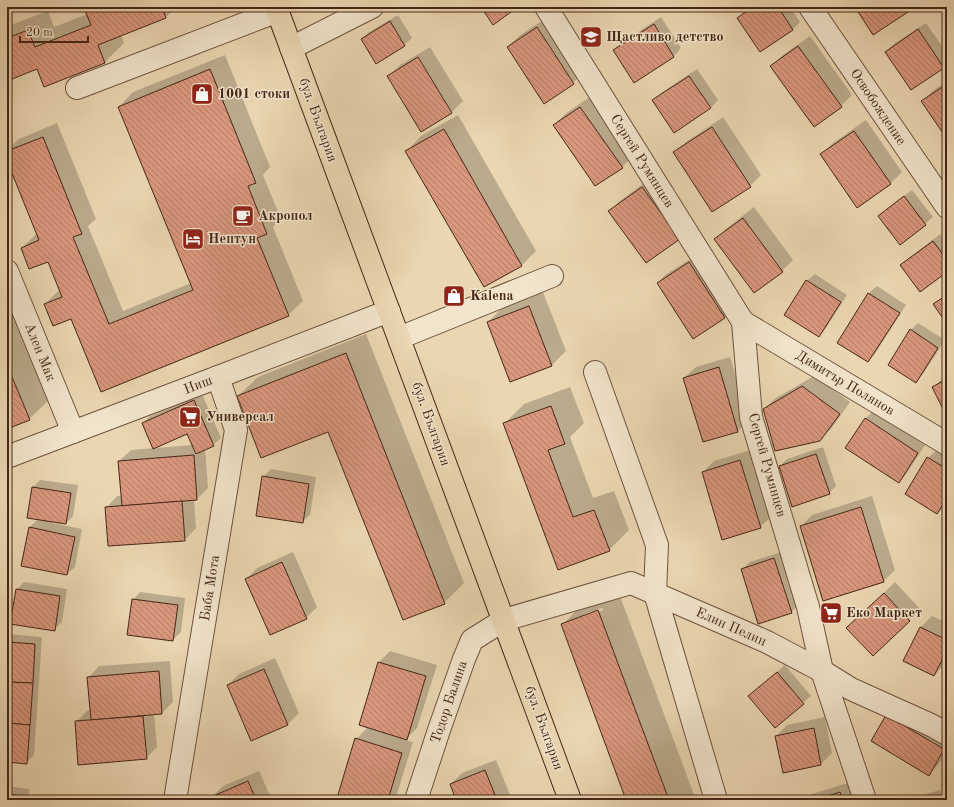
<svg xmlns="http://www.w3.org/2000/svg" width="954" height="807" font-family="'Old Standard TT',serif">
<defs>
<pattern id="building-back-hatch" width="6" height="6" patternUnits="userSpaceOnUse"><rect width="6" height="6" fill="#d9977d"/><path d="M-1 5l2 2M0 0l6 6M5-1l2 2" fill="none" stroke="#b27b65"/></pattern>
</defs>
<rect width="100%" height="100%" fill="#ead6b1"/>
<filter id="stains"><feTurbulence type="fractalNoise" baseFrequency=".005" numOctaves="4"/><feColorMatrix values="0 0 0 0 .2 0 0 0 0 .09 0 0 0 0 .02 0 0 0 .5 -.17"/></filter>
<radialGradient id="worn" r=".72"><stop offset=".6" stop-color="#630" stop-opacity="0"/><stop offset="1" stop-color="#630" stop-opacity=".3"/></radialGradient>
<g fill="#0003" fill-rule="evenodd">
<polygon points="86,7 176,7 166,17 121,35 124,43 105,62 38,68 7,80 7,23 8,26 48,11 54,27 88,14"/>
<polygon points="751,7 790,7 800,22 793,29 761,51 738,18 746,11"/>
<polygon points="856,7 912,7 908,11"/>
<polygon points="398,15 412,38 404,45 362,39 369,32"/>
<polygon points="548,17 584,72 573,83 508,47 519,36"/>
<polygon points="661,17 681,48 674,56 634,81 614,50 622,43"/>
<polygon points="926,23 947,53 947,63 944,67 911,89 886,52 894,44"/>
<polygon points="810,36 852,95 841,106 815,125 771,66 783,55"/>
<polygon points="430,47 463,101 452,112 421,130 389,76 400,65"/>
<polygon points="225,55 270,167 263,175 281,219 273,227 303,301 288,315 102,391 72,318 45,304 59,290 48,260 22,248 37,233 7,159 7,151 19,139 57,123 96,219 88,226 123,311 191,283 119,107 133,92"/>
<polygon points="697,69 718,100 711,108 675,132 654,100 661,93"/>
<polygon points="947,81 947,137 923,101 934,90"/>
<polygon points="591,96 633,156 622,167 554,125 565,114"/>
<polygon points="458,115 536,251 522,265 485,286 407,151 421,136"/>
<polygon points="723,117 761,175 750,186 713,210 675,153 686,142"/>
<polygon points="866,120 902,172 891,183 857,206 822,154 833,143"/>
<polygon points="653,177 679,238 610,211 621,200"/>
<polygon points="912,190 933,217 925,224 900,243 880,216 887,209"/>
<polygon points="754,207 793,260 782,271 716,239 727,228"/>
<polygon points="940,234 947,243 947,271 901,265 909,258"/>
<polygon points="697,255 732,309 725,317 693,337 658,283 665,275"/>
<polygon points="815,274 847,295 826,328 819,336 807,281"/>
<polygon points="877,286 906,305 875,354 868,361 838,342 869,293"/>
<polygon points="543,292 566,351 552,365 488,322 502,308"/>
<polygon points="947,293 947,323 934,305"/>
<polygon points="7,297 49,400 29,419 7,428"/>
<polygon points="918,323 945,340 923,374 916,382 911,330"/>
<polygon points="366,334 464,583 444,603 329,430 238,396 258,377"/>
<polygon points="730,357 749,420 738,431 703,441 684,378 696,367"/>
<polygon points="814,376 850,402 831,429 819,440 764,409 776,398"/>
<polygon points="947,377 947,406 933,387 941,380"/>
<polygon points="570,387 584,423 570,437 593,498 614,491 629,530 609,550 559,569 504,424 524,404"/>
<polygon points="202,394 221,438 213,445 205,449 208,488 197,499 194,500 196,528 185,540 106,508 117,496 122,496 119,461 131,450 193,445 188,433 143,423 150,416"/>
<polygon points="873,411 925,445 906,474 899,482 865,419"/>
<polygon points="823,447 836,486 829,493 780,466 787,459"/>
<polygon points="751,450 772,516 760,527 703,472 714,461"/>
<polygon points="936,451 947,457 947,502 945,506 937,513 928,458"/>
<polygon points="271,469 316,477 310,515 302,522 263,477"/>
<polygon points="40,480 78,485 73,516 66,523 52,521 52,523 82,529 75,567 67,574 30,527 38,519 28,518 33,487"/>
<polygon points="872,496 895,570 884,581 801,526 812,515"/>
<polygon points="293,552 317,607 306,618 246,579 257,568"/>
<polygon points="781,552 799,605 791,612 742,569 750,562"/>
<polygon points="24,582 67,589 62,622 54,630 16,590"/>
<polygon points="895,582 920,609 873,654 859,617"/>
<path d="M618,591L696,800H627L562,625L582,605ZM602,608L603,610L584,617V614Z"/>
<polygon points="140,592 185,598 181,632 173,640 133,600"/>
<polygon points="932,616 947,623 947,660 945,664 934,675 905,661 921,627"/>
<polygon points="7,634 42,637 34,755 26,763 7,761"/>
<polygon points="390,651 437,665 417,728 405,740 413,742 395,800 348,800 356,739 368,727 360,725 379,662"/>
<polygon points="275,658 299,713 288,724 228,685 239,674"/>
<polygon points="170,661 173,702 162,713 154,714 157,747 146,758 76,722 87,711 91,710 88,678 99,666"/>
<polygon points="785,665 811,696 803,703 749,696 757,689"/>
<polygon points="887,715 947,733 947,751 939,764 928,775"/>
<polygon points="825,717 832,753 821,764 776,736 787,725"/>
<polygon points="496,760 512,800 457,800 451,784 462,773"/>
<polygon points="259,771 272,800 214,800 212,797 223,786"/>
<polygon points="851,782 857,800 806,800 812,794"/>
<polygon points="7,786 29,789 28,800 7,800"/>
<polygon points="940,790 943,800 906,800"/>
</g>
<g fill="url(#building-back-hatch)" stroke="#452617">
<polygon points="86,7 162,7 166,18 98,45 105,63 44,87 37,69 7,81 7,38 28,30 35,47 91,25 84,8"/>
<polygon points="481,7 518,7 493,25"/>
<polygon points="753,7 778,7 793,30 760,52 737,18"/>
<polygon points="855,7 905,7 908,12 873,35"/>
<polygon points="390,21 405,46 376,64 361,39"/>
<polygon points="654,24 674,57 634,83 613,50"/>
<polygon points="537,27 574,84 544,104 507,47"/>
<polygon points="918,29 944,68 911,90 885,52"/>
<polygon points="798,46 842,107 814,127 770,66"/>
<polygon points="418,57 452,113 421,132 387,76"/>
<polygon points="210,69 256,183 248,186 267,234 257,238 289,316 101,392 71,319 53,326 44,304 62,297 48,262 29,269 21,248 39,240 7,161 7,151 43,137 82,234 73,237 109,324 193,290 118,107"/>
<polygon points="689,76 711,108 674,133 652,100"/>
<polygon points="947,84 947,139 921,101"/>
<polygon points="580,107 623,168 595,186 553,125"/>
<polygon points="712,127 751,187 712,212 673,152"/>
<polygon points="444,129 522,266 484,287 405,151"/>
<polygon points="854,131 891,184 857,208 820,154"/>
<polygon points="642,187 680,239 646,263 608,211"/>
<polygon points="904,196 926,225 900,245 878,216"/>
<polygon points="743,218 783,272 754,293 714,239"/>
<polygon points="933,241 947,260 947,272 920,292 900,265"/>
<polygon points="689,262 725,318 693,339 657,283"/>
<polygon points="806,280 841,302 819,337 784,315"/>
<polygon points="868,293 900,313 868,362 837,343"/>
<polygon points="947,295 947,324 933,304"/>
<polygon points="529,306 552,366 510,382 487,322"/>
<polygon points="910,329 938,348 916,383 888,365"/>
<polygon points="346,353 445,604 403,620 328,432 261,458 237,396"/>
<polygon points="7,365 30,420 7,429"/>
<polygon points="719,367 738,432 703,442 683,378"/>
<polygon points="947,379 947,408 943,409 932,387"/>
<polygon points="802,386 840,414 820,441 775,451 763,409"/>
<polygon points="194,400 214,446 196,454 187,434 153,449 142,423"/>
<polygon points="551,406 565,444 548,450 573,517 594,510 610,551 558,570 503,423"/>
<polygon points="865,418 918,453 899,483 845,448"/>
<polygon points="816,454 830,494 792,507 779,466"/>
<polygon points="194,455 197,500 122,506 118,461"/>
<polygon points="927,457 947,469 947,498 937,514 905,494"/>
<polygon points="740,460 761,528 722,540 702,472"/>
<polygon points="262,476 309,484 303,523 256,516"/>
<polygon points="32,487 71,493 66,524 27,518"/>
<polygon points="182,501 185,541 108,546 105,507"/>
<polygon points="861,507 884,582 823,601 800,526"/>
<polygon points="29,527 75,537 67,575 21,566"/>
<polygon points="774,558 792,613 758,624 741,569"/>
<polygon points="282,562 307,619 270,635 245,579"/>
<polygon points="16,589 60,596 55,631 10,624"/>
<polygon points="884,593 910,621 873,656 846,628"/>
<polygon points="132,599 178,605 173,641 127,635"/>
<polygon points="598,610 669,800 626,800 561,624"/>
<polygon points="920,627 947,640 947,650 934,676 903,661"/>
<polygon points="7,642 35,644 33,683 7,682"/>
<polygon points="378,662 426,676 407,740 359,725"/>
<polygon points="264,669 288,725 251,741 227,685"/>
<polygon points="159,671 162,714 91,720 87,677"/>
<polygon points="777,672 804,704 775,728 748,696"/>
<polygon points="7,682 33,683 30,725 7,723"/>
<polygon points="886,715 944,749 929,776 871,741"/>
<polygon points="143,716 147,759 78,765 75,721"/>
<polygon points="7,723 30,725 27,764 7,762"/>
<polygon points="814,728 821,765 783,773 775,736"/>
<polygon points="355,738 402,753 388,800 344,800 337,798"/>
<polygon points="485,770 497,800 456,800 450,784"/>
<polygon points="248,781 256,800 212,800 211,797"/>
<polygon points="840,792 843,800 815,800"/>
<polygon points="7,794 22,796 22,800 7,800"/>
</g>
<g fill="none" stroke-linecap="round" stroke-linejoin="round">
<g stroke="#6e523e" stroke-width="24">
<g id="minor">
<polyline points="546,7 743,322 751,417 808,607 822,671 865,800"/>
<polyline points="810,7 947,207"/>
<polyline points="291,48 372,7"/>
<polyline points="77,88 270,14"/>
<polyline points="7,271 73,432"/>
<polyline points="743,322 947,444"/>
<polyline points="399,338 552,276"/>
<polyline points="595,372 657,545 655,593 716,800"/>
<polyline points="7,457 218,377 389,311"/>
<polyline points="175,800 236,430 218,377"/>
<polyline points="416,800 439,730 464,659 472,640 504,620 631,583 767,642 822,671 851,689 931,725 947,734"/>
</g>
</g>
<g stroke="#452617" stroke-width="24">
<polyline id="major" points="276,7 570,800"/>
</g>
<use href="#minor" stroke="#f1e4cc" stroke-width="22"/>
<use href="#major" stroke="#ead6b1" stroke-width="22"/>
</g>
<defs>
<g id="school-square" transform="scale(1.15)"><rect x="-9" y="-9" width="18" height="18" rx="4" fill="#8f2418" stroke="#f1e4cc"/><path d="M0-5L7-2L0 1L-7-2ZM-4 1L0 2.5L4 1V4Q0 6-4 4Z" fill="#fff"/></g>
<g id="shop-square" transform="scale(1.15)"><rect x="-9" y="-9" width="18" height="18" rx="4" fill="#8f2418" stroke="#f1e4cc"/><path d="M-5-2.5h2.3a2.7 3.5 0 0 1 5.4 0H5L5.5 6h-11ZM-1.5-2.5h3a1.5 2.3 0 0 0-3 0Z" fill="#fff"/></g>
<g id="cafe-square" transform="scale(1.15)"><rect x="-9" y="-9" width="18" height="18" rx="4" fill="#8f2418" stroke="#f1e4cc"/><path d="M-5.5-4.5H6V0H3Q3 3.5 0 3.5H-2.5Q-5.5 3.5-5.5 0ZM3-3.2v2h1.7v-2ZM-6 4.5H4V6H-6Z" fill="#fff"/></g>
<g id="hotel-square" transform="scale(1.15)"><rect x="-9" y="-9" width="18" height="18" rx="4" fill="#8f2418" stroke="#f1e4cc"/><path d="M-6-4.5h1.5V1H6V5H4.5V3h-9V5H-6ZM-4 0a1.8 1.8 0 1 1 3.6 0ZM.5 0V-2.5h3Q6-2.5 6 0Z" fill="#fff"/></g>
<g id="supermarket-square" transform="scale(1.15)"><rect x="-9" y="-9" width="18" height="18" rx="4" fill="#8f2418" stroke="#f1e4cc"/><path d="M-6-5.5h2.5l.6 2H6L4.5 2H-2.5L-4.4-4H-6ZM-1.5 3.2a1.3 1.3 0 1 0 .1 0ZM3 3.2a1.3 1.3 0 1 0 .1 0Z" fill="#fff"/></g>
</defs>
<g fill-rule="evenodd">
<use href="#school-square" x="591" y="37"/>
<use href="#shop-square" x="202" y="94"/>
<use href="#cafe-square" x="243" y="216"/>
<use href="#hotel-square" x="193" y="239"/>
<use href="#shop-square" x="454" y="296"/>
<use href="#supermarket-square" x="190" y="417"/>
<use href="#supermarket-square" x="831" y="613"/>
</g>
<g text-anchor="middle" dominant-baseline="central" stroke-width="3" stroke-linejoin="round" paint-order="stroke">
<g font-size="14" font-weight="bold" fill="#452617" stroke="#f1e4cc" text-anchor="start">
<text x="606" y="37">Щастливо детство</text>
<text x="218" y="94">1001 стоки</text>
<text x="258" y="216">Акропол</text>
<text x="208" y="239">Нептун</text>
<text x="470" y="296">Kalena</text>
<text x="206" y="417">Универсал</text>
<text x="846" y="613">Еко Маркет</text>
</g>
<g font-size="14" fill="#452617" stroke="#f1e4cc">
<text transform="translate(878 107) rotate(56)">Освобождение</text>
<text transform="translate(318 120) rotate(70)">бул. България</text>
<text transform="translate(642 161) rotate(58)">Сергей Румянцев</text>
<text transform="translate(40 352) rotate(68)">Ален Мак</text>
<text transform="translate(845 383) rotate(31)">Димитър Полянов</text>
<text transform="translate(198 385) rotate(-21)">Ниш</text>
<text transform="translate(431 424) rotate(70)">бул. България</text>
<text transform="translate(767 465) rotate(74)">Сергей Румянцев</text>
<text transform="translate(210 588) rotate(-81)">Баба Мота</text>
<text transform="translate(731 627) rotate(24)">Елин Пелин</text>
<text transform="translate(449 702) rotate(-71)">Тодор Балина</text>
<text transform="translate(544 728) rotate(70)">бул. България</text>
</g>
</g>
<rect width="954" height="807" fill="none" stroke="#ead6b1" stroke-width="24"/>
<rect x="8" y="8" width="938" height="791" fill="none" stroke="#452617" stroke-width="2"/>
<rect x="12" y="12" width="930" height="783" fill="none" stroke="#452617"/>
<path d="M20 36v6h68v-6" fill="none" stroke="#452617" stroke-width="2"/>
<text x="26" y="36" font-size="12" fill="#452617" stroke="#f1e4cc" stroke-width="3" paint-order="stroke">20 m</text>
<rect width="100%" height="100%" filter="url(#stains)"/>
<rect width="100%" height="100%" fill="url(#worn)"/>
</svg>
